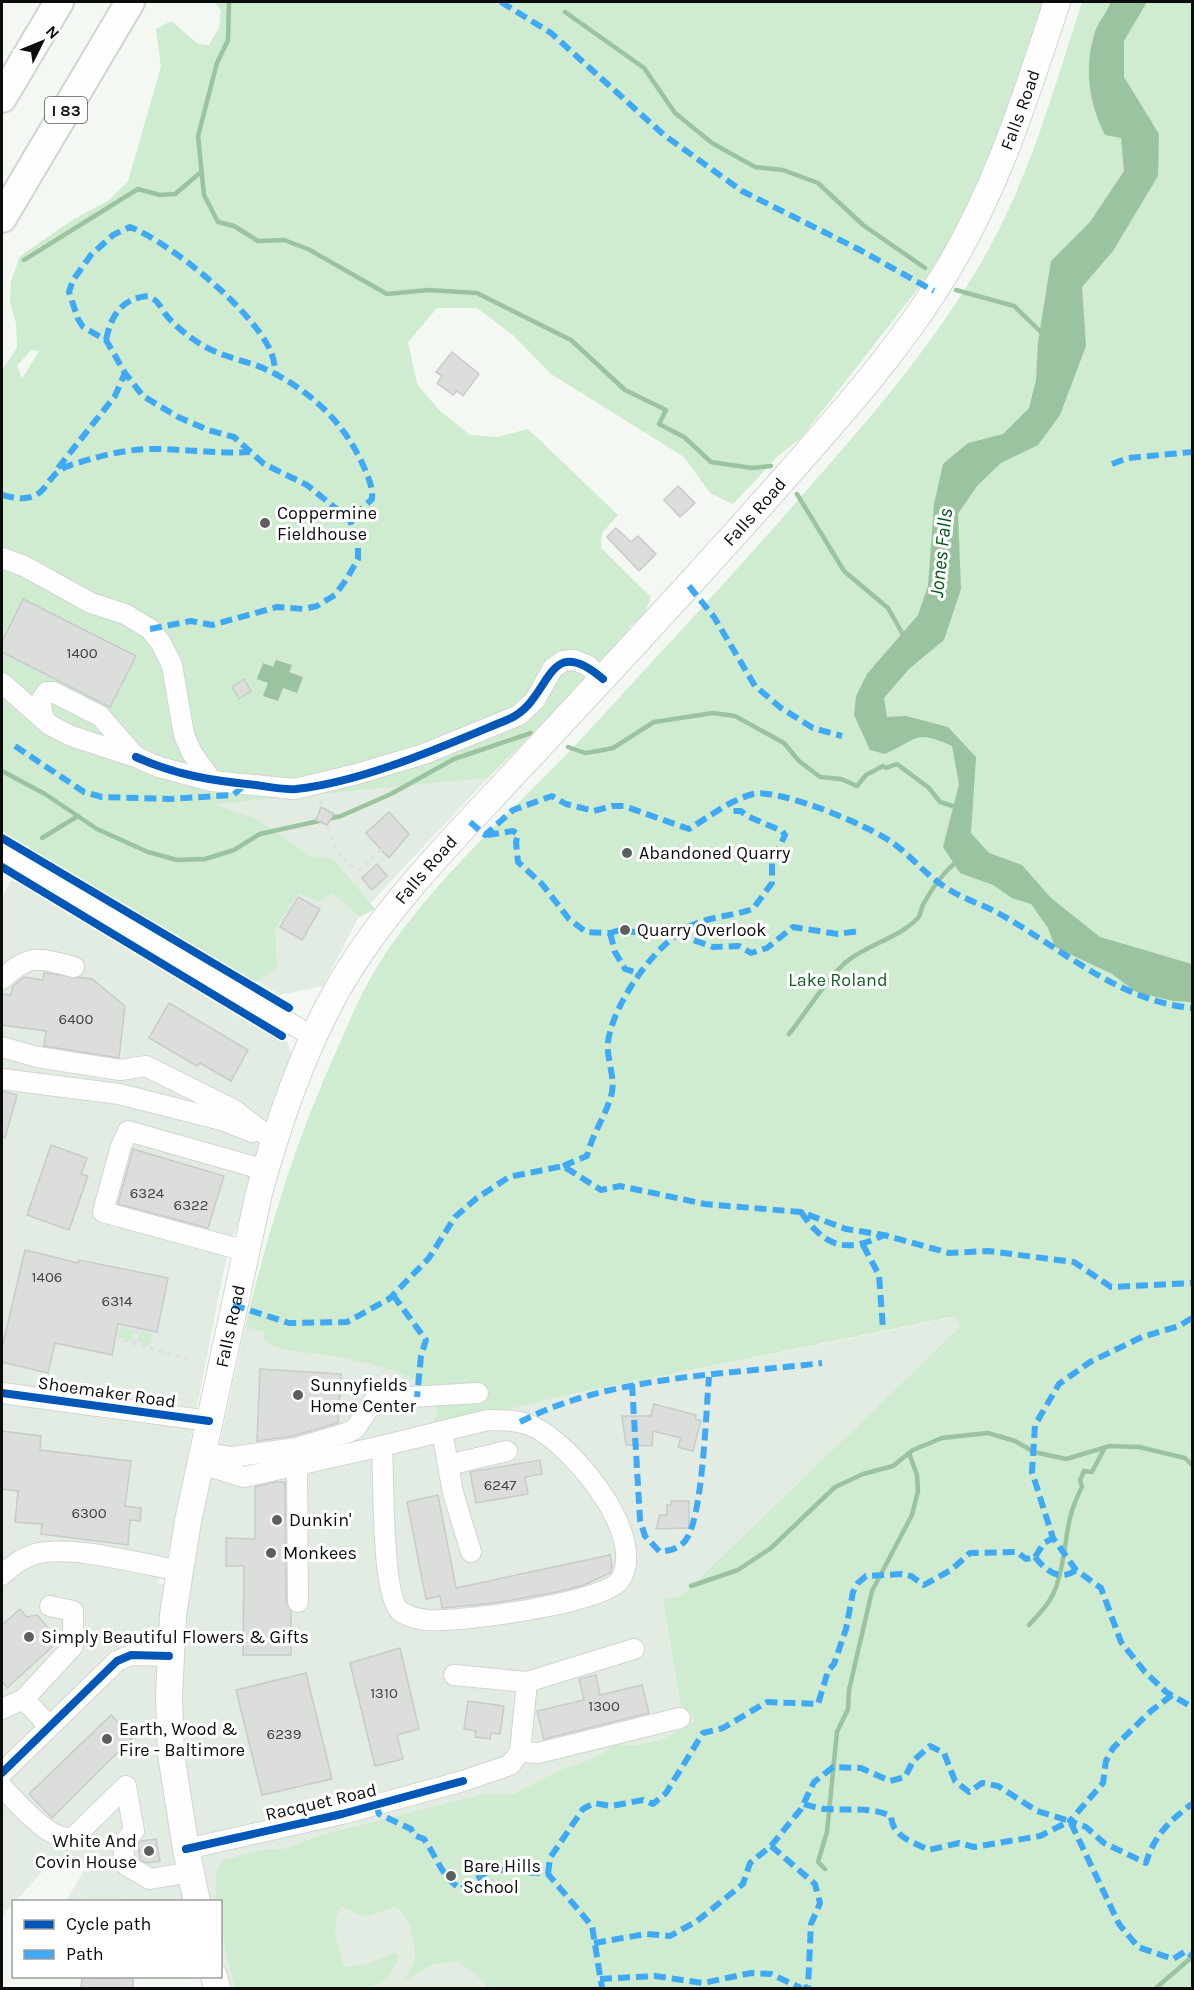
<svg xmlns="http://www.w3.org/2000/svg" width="1194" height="1990" font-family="Karla,sans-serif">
<rect width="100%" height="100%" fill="#f3f8f3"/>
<g fill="#e3ece3">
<polygon points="488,778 361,913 323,986 280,995 142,911 203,804"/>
<polygon points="13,877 286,1040 294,1058 261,1146 225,1265 168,1555 158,1584 175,1584 201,1468 215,1467 245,1327 559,1397 975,1313 681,1596 663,1600 682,1714 693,1713 721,1988 219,1988 220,1902 67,1899 88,1864 52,1861 2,1916 2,897"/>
</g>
<g fill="#cfebd0" fill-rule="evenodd">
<path d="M214,2H1044L1001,137L942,258L801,438L778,456L733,504L710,493L684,457L551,374L513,335L477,308H437L408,342L417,384L439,410L470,435L498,437L528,429L618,515L602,533L601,548L651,597L644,615L629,627L634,632L488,778L214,804L258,820L310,856L333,859L375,909L360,917L333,893L318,902L298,893L275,929L277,968L254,983L2,832V370L17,348L16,323L10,302L11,281L20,256L74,219L108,201L128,181L161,67L156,29L171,21L198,44L209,45L219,28L221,10ZM31,350L39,351L22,379L17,366Z"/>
<path d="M1082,2H1192V1988H487L484,1982L458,1961L430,1965L403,1982C406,1976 410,1971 413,1965C418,1949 411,1914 395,1907L365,1917L341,1906C330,1927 337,1945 344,1967L369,1964L392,1953L398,1954C397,1970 385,1982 371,1988H235L221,1930L220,1902L217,1901C215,1887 213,1871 224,1860L266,1849H284L322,1835L483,1794H514L560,1770L595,1758L615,1745H639L662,1740L694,1722L693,1713L682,1714L663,1599L681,1596L959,1328V1323L952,1317L558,1397L435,1427C434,1419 439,1407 437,1400C428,1370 339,1357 311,1353C295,1350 276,1351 263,1340L265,1332L245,1327C269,1229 294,1146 335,1054C348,1025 360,994 377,967C432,879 515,810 585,735C659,654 734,574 806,491C874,414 944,333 993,241C1033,166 1056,82 1082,2Z"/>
<polygon points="120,1327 135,1330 132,1341 118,1337"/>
<polygon points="140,1331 152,1334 150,1346 137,1342"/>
</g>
<g fill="#9cc39f">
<path d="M1111,2H1147L1124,41V77L1159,134L1158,176L1113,251L1082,287L1086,346L1060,415L1038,445L1001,463L977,486L958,514L961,589L944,640L909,669L884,698L887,717L906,716L948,727L976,757L971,833L989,853L1022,865L1051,898L1100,937L1192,964V1002L1173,1001L1136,992L1112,974L1055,947L1048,928L1031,904L1012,898L993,885L960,873L943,847L959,784L952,746C914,729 917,740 885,754L870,750L854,715L856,696L867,674L918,615L928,586L934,504L943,464L968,443L1003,434L1029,408L1036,380L1038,342L1051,261L1090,222L1124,171L1121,138L1105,135C1089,104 1084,69 1094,35C1097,23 1107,13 1111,2Z"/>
<polygon points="276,660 292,665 289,672 303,677 297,693 283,688 278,701 263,696 268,683 257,679 263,663 273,667"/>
</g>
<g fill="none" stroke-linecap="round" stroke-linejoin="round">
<g stroke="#9cc39f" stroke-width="4.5">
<polyline points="229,2 228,40 217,63 198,136 204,195 218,222 234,226 258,241 284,240 308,249 387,294 428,290 477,293 571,340 625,390 666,410 659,424 684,437 711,462 752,468 771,466"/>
<polyline points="565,12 644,68 675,113 712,143 755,167 783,170 818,183 863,225 925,268"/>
<polyline points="24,260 138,189 160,195 175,194 200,173"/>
<polyline points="956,290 1014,306 1044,335"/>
<polyline points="797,494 844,571 888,608 905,638"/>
<polyline points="568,747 585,753 598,751 613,748 654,722 713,713 735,716 784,743 799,761 820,777 841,779 857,786 866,775 883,766 886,768 897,764 929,788 940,802 959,808"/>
<polyline points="2,771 45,794 97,829 148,852 177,860 205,859 234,850 260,834 341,816 391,794 454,759 531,733"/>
<polyline points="42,838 78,816"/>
<path d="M789,1034C805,1014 828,977 846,962C868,944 897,939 917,919C921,915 921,908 924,903C933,887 944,871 959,860"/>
<polyline points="691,1586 738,1570 771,1548 835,1487 863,1474 893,1466 913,1450 942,1438 988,1433 1015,1441 1034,1452 1066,1459 1110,1446 1139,1447 1185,1458 1192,1465"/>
<path d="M1029,1625C1040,1613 1051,1602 1056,1587C1069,1551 1062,1524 1082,1487L1080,1480L1084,1471L1092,1472L1104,1449"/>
<polyline points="825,1869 818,1862 827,1832 837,1732 848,1709 849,1690 872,1591 912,1515 918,1491 917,1475 909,1453"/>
<polyline points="1156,1988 1192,1957"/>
</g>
</g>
<g fill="#dbdedb" stroke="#c8cbc8" stroke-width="1.5">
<polygon points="452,352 479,374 463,396 457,391 453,395 437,383 442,376 436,372"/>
<polygon points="678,486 695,503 680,517 664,500"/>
<polygon points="616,528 631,542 638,536 656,554 639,571 607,537"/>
<polygon points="23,599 136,656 110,707 2,652 2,642"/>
<polygon points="244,679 251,691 239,699 232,687"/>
<polygon points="321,807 334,814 327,825 316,820"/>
<polygon points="389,812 409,834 389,858 366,833"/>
<polygon points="377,864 387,876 372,890 362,878"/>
<polygon points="298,897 320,909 302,940 280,927"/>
<polygon points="44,973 92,979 125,1006 119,1058 44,1046 46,1031 2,1025 2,994 11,995 13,986 24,977 43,980"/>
<polygon points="169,1003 248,1050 231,1081 200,1063 197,1066 149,1038"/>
<polygon points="2,1091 17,1095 5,1138 2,1137"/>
<polygon points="51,1145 87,1158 81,1174 88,1176 69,1230 27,1215"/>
<polygon points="133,1149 224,1176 208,1228 118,1204"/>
<polygon points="25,1250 78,1263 79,1260 168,1278 157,1332 118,1324 112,1355 55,1343 48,1373 2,1362 2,1348"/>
<polygon points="260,1369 341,1374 338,1423 293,1436 257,1441"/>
<polygon points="654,1404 696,1415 695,1419 701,1420 693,1451 678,1447 681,1438 653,1431 652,1446 626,1445 622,1416 651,1416"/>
<polygon points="2,1431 41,1436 40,1450 131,1461 125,1506 141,1508 140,1521 130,1520 128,1545 41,1534 42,1524 15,1522 18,1491 2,1489"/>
<polygon points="540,1460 542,1474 525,1477 528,1494 476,1503 470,1472"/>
<polygon points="275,1482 285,1482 286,1602 291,1611 291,1655 243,1655 244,1566 226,1566 226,1538 255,1539 255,1487"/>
<polygon points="438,1495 456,1588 610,1555 612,1566 610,1573 584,1585 557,1592 495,1603 442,1608 440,1596 426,1599 407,1502"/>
<polygon points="671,1501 689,1501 689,1528 656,1529 660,1515 667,1515 667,1505 671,1505"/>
<polygon points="20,1609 27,1617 37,1615 49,1629 44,1638 52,1647 7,1688 2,1681 2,1625"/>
<polygon points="400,1648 419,1729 397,1735 403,1759 375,1766 350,1663"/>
<polygon points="306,1673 332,1779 262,1795 236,1690"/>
<polygon points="596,1675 600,1695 642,1685 649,1713 544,1739 537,1711 584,1700 579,1679"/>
<polygon points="468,1701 504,1706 500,1734 491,1733 490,1739 475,1737 476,1731 464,1729"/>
<polygon points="111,1715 133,1737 52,1818 29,1794"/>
<polygon points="156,1839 160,1861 146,1863 140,1860 138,1844 141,1841"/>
<polygon points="82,1977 133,1978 133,1989 81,1989"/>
</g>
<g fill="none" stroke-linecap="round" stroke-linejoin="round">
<g stroke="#d1d5d1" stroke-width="22">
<g id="minor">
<polyline points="2,558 24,566 91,603 125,614 150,629 161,643 172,665 184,735 192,753 212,781"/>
<polyline points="2,683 50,725 71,736 136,757 159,767 212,781 295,789 357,774 424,754 519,715 535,700 553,668 563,661 574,660 587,665 603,679"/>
<polyline points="44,720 40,702 47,692 53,692 100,716 136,757"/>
<polyline points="2,853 315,1038"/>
<path d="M2,979C31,953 38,958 74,967"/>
<polyline points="2,1047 37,1057 120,1070 146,1066 234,1110 274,1141"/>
<polyline points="2,1079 119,1094 222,1120 252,1132"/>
<polyline points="246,1251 103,1212 121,1146 128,1131 265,1170"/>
<polyline points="2,1393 209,1421"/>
<path d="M488,1420C505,1420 521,1420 536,1428C575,1449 648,1537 620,1580C605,1603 456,1623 426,1620C419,1619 406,1616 400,1611C381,1595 384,1475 382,1446Z"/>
<polyline points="442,1431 453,1493 471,1552"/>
<polyline points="203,1452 231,1457 296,1448 346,1433 355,1429 375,1399 478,1393"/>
<polyline points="201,1464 244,1477 382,1446"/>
<polyline points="448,1465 507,1451"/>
<polyline points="297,1466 298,1602"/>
<path d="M2,1575C11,1567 20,1559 32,1555C65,1543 143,1564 179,1571"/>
<polyline points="454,1675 527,1682 634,1649"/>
<polyline points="2,1709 24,1699"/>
<polyline points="49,1726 24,1699 73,1646 73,1611 50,1606"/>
<polyline points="520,1752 538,1753 680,1718"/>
<polyline points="2,1773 117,1661 131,1655 169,1656"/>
<path d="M2,1787C17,1802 51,1844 74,1837L126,1786L134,1831C122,1842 122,1849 126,1865L150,1879L191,1872"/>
<polyline points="186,1849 342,1814 463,1781 510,1765 520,1752 527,1682"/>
</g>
</g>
<g stroke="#d1d5d1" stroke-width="28">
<g id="major">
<path id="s1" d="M197,1902L186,1849L171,1754L169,1697L173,1615L188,1521L259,1193C279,1120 308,1035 349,970C397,894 462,830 523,764C608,673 693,582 775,489C831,425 889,362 935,290C993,201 1024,102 1057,2"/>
<polyline points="214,1976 217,1988"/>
</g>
</g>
<g stroke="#d1d5d1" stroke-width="32">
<g id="highway">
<polyline points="2,98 59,2"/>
<polyline points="2,218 130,2"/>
</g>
</g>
<g stroke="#dfe0df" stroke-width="3" stroke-dasharray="4.5 4.5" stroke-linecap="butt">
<path d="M320,801C327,825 334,860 359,870L382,849"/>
<polyline points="115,1338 191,1360"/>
<polyline points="134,1343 138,1328"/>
</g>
<use href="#minor" stroke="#fdfefd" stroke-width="20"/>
<use href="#major" stroke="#fdfefd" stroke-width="26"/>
<use href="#highway" stroke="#fdfefd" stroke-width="28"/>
<g stroke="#3fa9f5" stroke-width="6" stroke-dasharray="12 6" stroke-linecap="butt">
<polyline points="501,2 551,33 664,135 742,191 858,249 934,291"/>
<path d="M106,340C111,316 121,298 149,296C158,301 159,304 164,312C173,325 189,337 202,345C220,356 243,360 263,368C307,388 343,420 363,465C368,477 373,486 372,499L350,520"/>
<polyline points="1112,464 1128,458 1192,452"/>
<polyline points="58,468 115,396 125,373"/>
<path d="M2,495C53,509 39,474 71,465C97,457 124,449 152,449C185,449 217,454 250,452"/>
<polyline points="689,586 714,617 755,686 781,708 813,728 842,736"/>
<path d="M150,629L191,621L212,625L277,607L304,609L317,606L335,595L346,580L358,559V546L350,520L307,485L264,464L234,437L208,430L178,417L143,396L125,373L106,340L83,327L78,319L69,292L73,280L91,255L113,235L130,227C171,243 253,310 271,352C274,359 275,368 276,375"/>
<polyline points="15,746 84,792 102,797 170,799 233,795 246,784"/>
<path d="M470,822L485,835L513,810L552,796L566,804L594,811L612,806H624L689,829C709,817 730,800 753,794C779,788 870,826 893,843C911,856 926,875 945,887C961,898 981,904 998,913C1061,948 1118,1001 1192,1008"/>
<polyline points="487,835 513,831 518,834 516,842 518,862 542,884 569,919 586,932 610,933 620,930 634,932 657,927 713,947 739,946 751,953 767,948 793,927 838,934 859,931"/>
<polyline points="610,933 615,952 625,969 641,974"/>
<path d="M563,1166L587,1156C593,1131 607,1115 612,1092C615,1075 606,1058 608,1042C613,1002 661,934 700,922C717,916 736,915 753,909L772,883V862L785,835L782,831L747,816L741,811H733L730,804"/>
<path d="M801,1212C825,1247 845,1254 884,1235"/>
<polyline points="863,1245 879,1275 883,1329"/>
<polyline points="393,1295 426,1340 421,1356 417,1397"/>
<polyline points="233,1305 289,1323 347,1322 389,1299 429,1258 455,1217 477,1198 509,1177 563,1166 601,1190 620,1186 705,1204 801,1212 846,1229 884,1235 949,1253 988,1251 1074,1262 1111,1287 1192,1283"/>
<polyline points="1192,1318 1179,1326 1142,1337 1090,1362 1059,1384 1035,1425 1032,1472 1053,1538 1076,1570 1101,1588 1121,1642 1145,1672 1166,1692 1192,1707"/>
<path d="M632,1384L640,1520L645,1536L660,1552C671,1550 678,1549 685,1541C703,1520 706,1409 709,1377"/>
<path d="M520,1422C608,1376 724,1375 822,1363"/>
<path d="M1035,1557C1046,1571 1060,1582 1076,1570"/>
<polyline points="1035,1557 1044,1543 1053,1538"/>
<path d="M1172,1695L1151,1711L1113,1748L1106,1761L1103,1783L1070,1821L1086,1827L1104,1843L1146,1863C1154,1836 1169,1821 1192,1804"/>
<path d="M804,1804C811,1806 820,1809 828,1809C851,1811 868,1806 891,1816C892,1837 913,1842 929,1850L959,1843L974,1847L1040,1836L1070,1821"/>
<path d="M376,1805L379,1814L411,1829L414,1835L424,1839C437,1857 442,1878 461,1889L492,1869L548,1874L592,1926L602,1988"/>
<polyline points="771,1846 815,1884 820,1903 811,1924 808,1987 804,1988"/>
<polyline points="548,1874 550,1858 583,1809 594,1803 611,1806 643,1800 653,1804 666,1793 703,1733 723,1728 767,1702 818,1704 828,1671 834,1664 846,1629 853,1592 858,1583 866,1576 902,1574 911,1576 924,1585 951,1570 970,1553 1017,1552 1026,1559 1035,1557"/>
<polyline points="594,1943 646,1934 670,1936 697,1921 743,1884 750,1863 771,1846 801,1809 814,1782 833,1767 861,1768 890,1781 905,1777 913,1761 930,1746 944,1753 955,1781 969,1792 982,1783 998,1786 1037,1811 1070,1821 1119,1924 1138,1947 1173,1959 1186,1951 1192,1956"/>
<polyline points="600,1979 655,1976 703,1983 751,1973 771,1974 801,1988"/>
</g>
<g stroke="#fff" stroke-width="11">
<g id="cycleway">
<path d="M136,757C175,775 214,781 256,785C269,787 283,790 296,789C364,782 446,745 509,719C552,701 545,629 603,679"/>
<polyline points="2,838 289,1008"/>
<polyline points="2,867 282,1036"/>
<polyline points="2,1393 209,1421"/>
<polyline points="2,1773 117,1661 131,1655 169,1656"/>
<polyline points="186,1849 342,1814 463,1781"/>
</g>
</g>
<use href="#cycleway" stroke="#0057b8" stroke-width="8"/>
</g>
<g fill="#5c5f5d" stroke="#fff" stroke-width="2">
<circle cx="265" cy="523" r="6"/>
<circle cx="627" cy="853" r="6"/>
<circle cx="625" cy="930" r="6"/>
<circle cx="298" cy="1395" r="6"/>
<circle cx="277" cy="1520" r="6"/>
<circle cx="271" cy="1553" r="6"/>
<circle cx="29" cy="1637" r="6"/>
<circle cx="107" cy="1739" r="6"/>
<circle cx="149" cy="1851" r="6"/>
<circle cx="451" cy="1876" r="6"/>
</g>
<g text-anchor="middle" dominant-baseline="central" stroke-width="6" stroke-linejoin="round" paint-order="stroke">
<g font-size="15" fill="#414442">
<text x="82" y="653">1400</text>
<text x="76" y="1019">6400</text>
<text x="147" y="1193">6324</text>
<text x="191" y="1205">6322</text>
<text x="47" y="1277">1406</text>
<text x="117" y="1301">6314</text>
<text x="500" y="1485">6247</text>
<text x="89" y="1513">6300</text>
<text x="384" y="1693">1310</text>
<text x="604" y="1706">1300</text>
<text x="284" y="1734">6239</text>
</g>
<rect fill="#fff" stroke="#545655" stroke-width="1.5" x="45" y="97" width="42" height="26" rx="4.5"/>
<g font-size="16" font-weight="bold" fill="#0b0d0c">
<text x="66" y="110">I 83</text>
</g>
<g font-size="18" fill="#0b0d0c" stroke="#fff">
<text stroke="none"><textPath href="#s1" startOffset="2060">Falls Road</textPath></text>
<text stroke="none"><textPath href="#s1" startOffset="1574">Falls Road</textPath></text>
<text stroke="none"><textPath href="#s1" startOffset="1088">Falls Road</textPath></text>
<text stroke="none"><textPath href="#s1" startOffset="584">Falls Road</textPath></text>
<text transform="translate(107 1392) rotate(8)">Shoemaker Road</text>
<text transform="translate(321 1802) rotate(-13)">Racquet Road</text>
</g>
<g font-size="18" fill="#0b0d0c" stroke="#fff" text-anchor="start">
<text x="277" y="513">Coppermine<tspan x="277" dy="21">Fieldhouse</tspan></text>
<text x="639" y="853">Abandoned Quarry</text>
<text x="637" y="930">Quarry Overlook</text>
<text x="310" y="1385">Sunnyfields<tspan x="310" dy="21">Home Center</tspan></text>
<text x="289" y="1520">Dunkin'</text>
<text x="283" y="1553">Monkees</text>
<text x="41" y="1637">Simply Beautiful Flowers &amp; Gifts</text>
<text x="119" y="1729">Earth, Wood &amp;<tspan x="119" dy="21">Fire - Baltimore</tspan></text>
<text x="137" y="1841" text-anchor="end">White And<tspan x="137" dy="21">Covin House</tspan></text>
<text x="463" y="1866">Bare Hills<tspan x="463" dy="21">School</tspan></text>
</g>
<g font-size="18" fill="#106021" stroke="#fff">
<text x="838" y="980">Lake Roland</text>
</g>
<g font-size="20" font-style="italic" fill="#005617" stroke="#fff">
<text transform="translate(941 553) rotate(-84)">Jones Falls</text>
</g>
</g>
<rect width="1194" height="1990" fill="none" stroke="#0b0d0c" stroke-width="6"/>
<rect x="12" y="1900" width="210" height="78" fill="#ffffff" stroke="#9d9e9e" stroke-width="1.5"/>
<rect x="24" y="1920" width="30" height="9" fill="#0057b8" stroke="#9d9e9e" stroke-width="1.5"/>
<text x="66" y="1930" font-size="18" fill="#0b0d0c">Cycle path</text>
<rect x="24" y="1950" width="30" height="9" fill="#3fa9f5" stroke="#9d9e9e" stroke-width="1.5"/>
<text x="66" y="1960" font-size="18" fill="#0b0d0c">Path</text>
<g transform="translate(42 42) rotate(47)" stroke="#ffffff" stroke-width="4.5" paint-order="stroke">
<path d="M0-4.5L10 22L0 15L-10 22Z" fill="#0b0d0c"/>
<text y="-9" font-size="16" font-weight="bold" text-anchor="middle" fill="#0b0d0c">N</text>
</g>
</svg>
